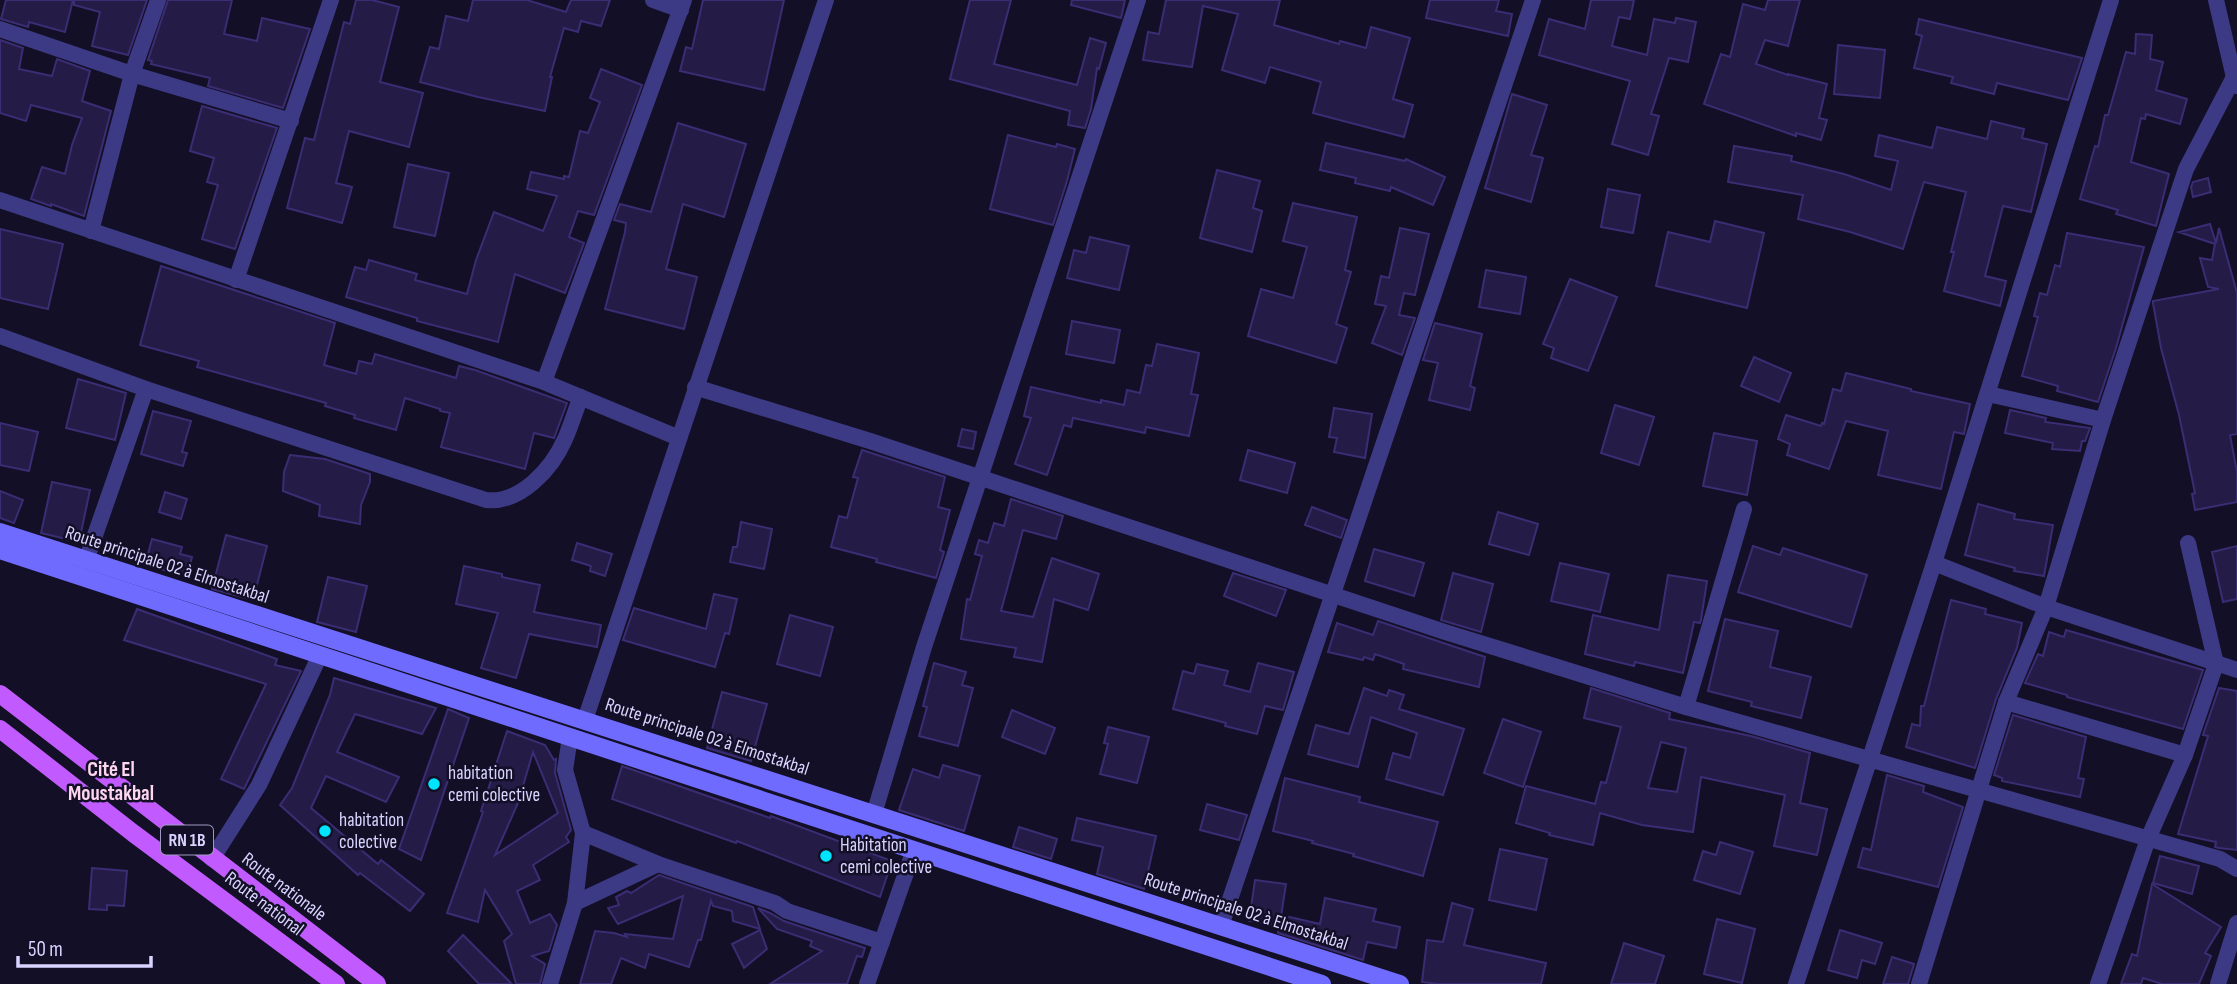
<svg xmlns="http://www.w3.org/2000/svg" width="2237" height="984" font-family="'Sofia Sans Condensed',sans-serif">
<rect width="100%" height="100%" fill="#130f26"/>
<g fill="#241b47" stroke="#3b2d73" stroke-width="2" fill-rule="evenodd">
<polygon points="6,0 73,0 65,32 29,22 28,27 1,19"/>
<polygon points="74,0 147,0 128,55 92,46 100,12 74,5"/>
<polygon points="168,0 232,0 224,34 257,41 262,18 310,29 283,108 208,86 210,78 151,64 152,61 148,60"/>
<polygon points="356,0 372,0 399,7 380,82 423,93 409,147 349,131 336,183 352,187 342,223 287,208 305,138 314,140 344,22 350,24"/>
<polygon points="473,0 527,0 566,12 571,0 610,0 601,26 581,21 578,32 564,28 550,77 552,77 545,111 478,97 420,82 430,47 439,49 446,16 468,21"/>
<polygon points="703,0 784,0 764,90 680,71 686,47 692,49"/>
<polygon points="970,0 1011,0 994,64 1077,85 1090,38 1106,43 1099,69 1097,68 1091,109 1085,128 1068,125 1070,111 950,79"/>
<polygon points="1072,0 1125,0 1121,18 1071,5"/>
<polygon points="1166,0 1280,0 1274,25 1339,44 1340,41 1366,48 1371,27 1410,38 1393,99 1413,105 1404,137 1313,113 1321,82 1270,67 1265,83 1222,70 1238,14 1203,6 1192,67 1143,60 1148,32 1159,34"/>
<polygon points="1430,0 1499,0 1496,11 1512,14 1508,36 1426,18"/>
<polygon points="1591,0 1634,0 1630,19 1619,17 1612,46 1647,55 1654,19 1675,23 1676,18 1696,22 1688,62 1669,58 1651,114 1659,116 1648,155 1612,144 1630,81 1539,55 1549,19 1585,29"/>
<polygon points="1768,0 1800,0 1788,46 1765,40 1756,64 1788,75 1788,74 1827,84 1819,118 1827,120 1821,140 1796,133 1796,136 1704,104 1721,54 1730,57 1743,4 1765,10"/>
<polygon points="1919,19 2082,58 2068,100 1997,83 1994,94 1951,83 1953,77 1914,68 1922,36 1916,34"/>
<polygon points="2136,34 2152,35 2150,59 2163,62 2156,90 2187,99 2180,124 2146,114 2145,119 2141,118 2131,162 2169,174 2156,226 2116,214 2118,210 2080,199 2095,146 2098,147 2105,115 2108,115 2126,52 2135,54"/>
<polygon points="0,40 23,48 19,69 52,76 57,59 90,71 82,101 111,111 84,216 51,204 51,206 31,199 42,167 65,174 72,145 82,118 31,105 26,121 0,113"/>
<polygon points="1838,45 1885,50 1880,98 1834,94"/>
<polygon points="601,69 642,85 594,215 578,211 569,237 584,243 565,293 515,274 498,342 417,321 417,318 346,297 355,267 366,270 369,260 417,274 415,280 467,294 476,260 494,212 543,231 557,196 527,189 531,172 564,179 564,176 569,177 580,131 588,133 600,102 590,98"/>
<polygon points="1512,94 1547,105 1531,155 1543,158 1531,202 1485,188"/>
<polygon points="202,106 277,128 235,249 202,239 218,185 207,182 214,158 190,151"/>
<polygon points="1991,121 2024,129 2022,138 2047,144 2031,212 2003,206 1985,276 2006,281 2000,306 1944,291 1954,252 1951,252 1966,192 1924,182 1903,249 1850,232 1798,219 1803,195 1728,182 1734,146 1792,156 1791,161 1844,174 1891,190 1898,161 1875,156 1879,135 1932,148 1937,127 1987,139"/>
<polygon points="678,123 746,144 724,217 683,204 666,269 697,277 684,329 605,309 625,232 626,223 614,220 620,204 651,212"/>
<polygon points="1008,135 1056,147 1057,144 1075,149 1067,181 1053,225 990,209"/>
<polygon points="1326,143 1405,161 1406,159 1445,177 1433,205 1391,187 1390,191 1355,183 1356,178 1320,170"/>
<polygon points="408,164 449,173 435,236 394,227"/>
<polygon points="1217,170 1260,181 1253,208 1262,211 1252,252 1200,238"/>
<polygon points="2208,178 2211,192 2193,197 2191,187 2193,182"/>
<polygon points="1608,189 1640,195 1633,233 1601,227"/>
<polygon points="1293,203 1357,217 1345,270 1351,272 1336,324 1347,328 1336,363 1248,336 1261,289 1293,298 1307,247 1283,241"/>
<polygon points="1715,221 1764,233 1747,308 1656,286 1668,232 1710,242"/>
<polygon points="2210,224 2216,243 2219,228 2237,293 2237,434 2230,435 2237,472 2237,502 2195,510 2192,494 2195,493 2179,415 2161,348 2153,303 2153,301 2219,289 2208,287 2200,258 2212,260 2215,244 2179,232"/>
<polygon points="1400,228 1429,234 1415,295 1404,293 1399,315 1415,318 1402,355 1372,343 1386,306 1375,304 1381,276 1389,278"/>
<polygon points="0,229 63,244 48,309 0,298"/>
<polygon points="2067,233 2144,247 2116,348 2098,402 2057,391 2058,386 2022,376 2038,317 2034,316 2040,293 2047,295 2055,265 2060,267"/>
<polygon points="1090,237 1129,246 1119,290 1067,278 1074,250 1086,253"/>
<polygon points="161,266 335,323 324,365 356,374 359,361 372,364 375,354 456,378 459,366 475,370 567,403 557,430 554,438 534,433 525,469 441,447 450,413 440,411 440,409 405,398 396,430 354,418 355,415 325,406 326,403 197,367 199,361 140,345"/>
<polygon points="1486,270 1526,277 1520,314 1479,307"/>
<polygon points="1570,279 1617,297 1588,371 1551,358 1554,348 1543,344"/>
<polygon points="1072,321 1120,330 1114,363 1066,354"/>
<polygon points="1435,323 1482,334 1470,386 1475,388 1470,410 1429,400 1438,363 1423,360"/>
<polygon points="1157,344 1199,353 1191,394 1198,395 1189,436 1146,427 1145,433 1073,418 1071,427 1064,425 1047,475 1015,464 1031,418 1024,416 1031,387 1101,403 1101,400 1124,405 1127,390 1140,393 1146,365 1152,366"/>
<polygon points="1754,357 1791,373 1779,402 1741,386"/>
<polygon points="1846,373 1911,389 1911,391 1970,404 1964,434 1954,432 1941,489 1878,475 1888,431 1846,421 1829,469 1787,455 1790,444 1778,439 1786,415 1821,426 1822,423 1824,424 1833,389 1841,391"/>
<polygon points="78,379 126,393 115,440 66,428"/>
<polygon points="1615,405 1654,417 1639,465 1601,453"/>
<polygon points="1334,408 1372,414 1365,458 1334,452 1337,438 1329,437"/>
<polygon points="2010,410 2046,418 2045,422 2090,428 2085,441 2082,441 2080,451 2052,449 2053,443 2005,433"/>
<polygon points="153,411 191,421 182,452 187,453 183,466 141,454"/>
<polygon points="0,423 38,432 29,471 0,465"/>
<polygon points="962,429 976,432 973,449 958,446"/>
<polygon points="1714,433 1757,441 1747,495 1703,486"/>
<polygon points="862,450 945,477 938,507 950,510 940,550 944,552 936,578 876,562 877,559 831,547 839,516 847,518 858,478 853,477"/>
<polygon points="1248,450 1295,463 1287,493 1240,480"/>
<polygon points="290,455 325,459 370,474 370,482 361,505 360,524 319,516 320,505 283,491 284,472"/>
<polygon points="52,482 90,490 79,542 41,533"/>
<polygon points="0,491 23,500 14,523 0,518"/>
<polygon points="165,492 187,499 181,519 159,512"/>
<polygon points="1011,499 1063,516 1056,539 1023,530 1001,611 1033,617 1052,558 1099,574 1088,610 1054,599 1042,662 1014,657 1016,648 961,639 967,599 970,600 982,556 975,554 979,540 988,543 994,523 1004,526"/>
<polygon points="1978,504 2015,514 2014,519 2053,525 2044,576 2014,571 2015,568 1965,555"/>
<polygon points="1312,507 1347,520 1341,538 1305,525"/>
<polygon points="1498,512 1538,524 1529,555 1489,544"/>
<polygon points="741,522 772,529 764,569 730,562 733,547 737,547"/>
<polygon points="226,535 267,546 253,600 212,589"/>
<polygon points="152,539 182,547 180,554 192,557 187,576 145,565"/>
<polygon points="577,543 612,554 605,576 590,571 591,566 572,560"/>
<polygon points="1753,546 1780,555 1783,548 1867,575 1851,627 1738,592"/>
<polygon points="2237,546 2237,599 2223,602 2212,552"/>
<polygon points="1374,549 1424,563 1414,596 1365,581"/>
<polygon points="1560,563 1609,574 1600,612 1551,601"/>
<polygon points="464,566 502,574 502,577 540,585 534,612 601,625 597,647 529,634 516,678 481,668 498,613 456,604"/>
<polygon points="1233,573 1286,590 1276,616 1224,596"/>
<polygon points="1453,573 1493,584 1481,632 1441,620"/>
<polygon points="1668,575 1707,581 1701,620 1700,623 1694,622 1683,673 1635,662 1634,666 1585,654 1593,615 1659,630"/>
<polygon points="328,577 367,586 356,632 317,622"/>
<polygon points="714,594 737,599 729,634 725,633 715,667 623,640 634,608 706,629"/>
<polygon points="1951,600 1986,609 1985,614 2022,623 2017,648 1996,699 1975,768 1906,747 1912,724 1920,726 1921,706 1924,706"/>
<polygon points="137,609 277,659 275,665 301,671 244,789 221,779 266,684 124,640"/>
<polygon points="790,615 833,627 820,676 777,664"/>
<polygon points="1725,619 1778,631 1770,667 1811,677 1801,718 1751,706 1752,702 1708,691"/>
<polygon points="1378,621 1485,657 1479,687 1403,669 1404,664 1375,654 1373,660 1364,657 1363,660 1328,652 1337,623 1373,635"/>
<polygon points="2066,630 2203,670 2183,729 2067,697 2067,695 2025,683 2038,654 2043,656 2049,632 2064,637"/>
<polygon points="934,663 966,672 962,685 973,688 958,746 919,736 927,707 923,706"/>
<polygon points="1258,663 1294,672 1283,710 1265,706 1257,734 1225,726 1226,723 1173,709 1183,671 1194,674 1197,664 1228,671 1224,685 1250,692"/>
<polygon points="334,678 436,708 422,734 355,714 337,752 399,777 386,802 326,776 311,808 378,864 381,860 424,894 410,911 360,873 358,875 280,805 292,788 330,695"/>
<polygon points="1364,688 1387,696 1389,690 1404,695 1399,709 1464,729 1443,795 1386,779 1393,753 1410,758 1417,733 1371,717 1358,767 1308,754 1316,725 1349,734"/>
<path d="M1591,688L1670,713L1669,719L1751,736L1810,753L1800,803L1827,809L1817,855L1774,846L1785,795L1701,777L1693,832L1642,825L1600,813L1593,845L1549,835L1550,833L1516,823L1526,786L1595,804L1601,782L1606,783L1621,727L1584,718ZM1661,742L1686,748L1677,792L1648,788Z"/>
<polygon points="2219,688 2237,691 2237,850 2219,848 2215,847 2216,842 2178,834 2208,736 2203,735"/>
<polygon points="722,692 767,704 751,761 707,748"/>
<polygon points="448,709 469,718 421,860 399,849"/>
<polygon points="1012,710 1055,728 1045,754 1002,737"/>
<polygon points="2013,715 2086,737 2078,778 2084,779 2080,797 2002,781 2002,778 1994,775"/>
<polygon points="1503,719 1541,732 1523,787 1484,773"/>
<polygon points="1108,727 1149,737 1137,783 1100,774 1108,744 1104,743"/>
<path d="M507,731L545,745L554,760L556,759L555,773L571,830L566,837L569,842L533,865L540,880L517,891L530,923L550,914L557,925L549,951L532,956L545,964L540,984H516L504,941L512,934L485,890L478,922L447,913L483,812L481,811ZM533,752L558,813L495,855L518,803Z"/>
<polygon points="943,765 980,776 964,831 899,810 913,769 939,778"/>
<polygon points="622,766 770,818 771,816 892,861 880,897 737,841 736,843 612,799"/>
<polygon points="1887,775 1924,786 1923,792 1963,807 1938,887 1858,867 1863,848 1871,850"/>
<polygon points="1285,778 1360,797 1359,802 1438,822 1423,876 1353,856 1354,854 1312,843 1313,841 1273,831"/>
<polygon points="1207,804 1247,815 1239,840 1200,830"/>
<polygon points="1077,818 1156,836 1144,889 1097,874 1103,847 1072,840"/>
<polygon points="1019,827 1057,839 1051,859 1013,847"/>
<polygon points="1720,842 1753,852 1740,894 1694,880 1703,851 1716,855"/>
<polygon points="1500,849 1547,859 1536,910 1489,900"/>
<polygon points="2160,856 2199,866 2192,894 2153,883"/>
<polygon points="92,868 127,871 124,906 107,905 107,910 89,909"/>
<polygon points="659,875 753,907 760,929 733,921 732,911 713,906 711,901 701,940 698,940 689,967 649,954 645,968 621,958 611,984 580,984 595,931 614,933 627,937 625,934 673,939 683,896 618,924 608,908 619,905 616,897 627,891 631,893"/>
<polygon points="1255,880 1286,884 1280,923 1281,915 1320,924 1325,898 1376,909 1373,921 1400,927 1396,948 1367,942 1363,960 1278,933 1279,926 1249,921"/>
<polygon points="2152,884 2221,927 2205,953 2211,956 2199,984 2162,984 2143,978 2141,984 2121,984 2132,954 2137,956"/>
<polygon points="1452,903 1473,909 1464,945 1546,963 1541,984 1438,984 1422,982 1427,940 1443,942"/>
<polygon points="758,908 770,913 784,921 865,948 862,957 857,956 847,984 770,984 822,951 810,946 812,941 777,929"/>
<polygon points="1717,919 1755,929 1742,983 1704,974"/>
<polygon points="760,930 767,949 744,968 732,944"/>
<polygon points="1840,930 1882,943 1875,964 1862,960 1857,978 1828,970"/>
<polygon points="463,935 512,984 479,984 448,951"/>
<polygon points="1624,943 1664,956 1655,984 1611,984"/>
<polygon points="1892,957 1914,964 1908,984 1883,984"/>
</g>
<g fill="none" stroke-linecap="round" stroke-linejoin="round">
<g stroke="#3d3a85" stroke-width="16">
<polyline points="653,0 681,10"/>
<polyline points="2216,0 2236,86"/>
<polyline points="0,29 132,74 291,121"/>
<polyline points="0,200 544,382 679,438"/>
<polyline points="91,231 132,74 158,0"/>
<polyline points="236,280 331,0"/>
<path d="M0,336L146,389L486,500C520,504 552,469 565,439C571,426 575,411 581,397"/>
<polyline points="544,382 684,0"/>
<polyline points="695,387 870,441 1445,632 1686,707 2220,859 2237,869"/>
<polyline points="1988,394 2103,420"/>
<polyline points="86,561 146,389"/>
<polyline points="1934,563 2046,607 2237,670"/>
<polyline points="2006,702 2185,755"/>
<polyline points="1686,707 1744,509"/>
<polyline points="585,720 826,0"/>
<polyline points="874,814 924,647 1138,0"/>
<polyline points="583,833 658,864 775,903 787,911 882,942"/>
<polyline points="212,859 259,785 320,655"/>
<polyline points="575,903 658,864"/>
<polyline points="1221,926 1533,0"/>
<polyline points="550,984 575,903 583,833 565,770 570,737"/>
<polyline points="867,984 914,850"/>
<polyline points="1796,984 1934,563 2111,0"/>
<polyline points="1919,984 2006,702 2046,607 2103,420 2186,169 2234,77"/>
<polyline points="2098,984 2148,839 2185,755 2216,664 2188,543"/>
<polyline points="2218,984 2237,923"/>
</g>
<g stroke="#6f6bff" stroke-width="18">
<polyline points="0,532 1400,984"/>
<polyline points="0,550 1322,984"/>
</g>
<g stroke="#c25bff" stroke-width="18">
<polyline points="0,694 377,984"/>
<polyline points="0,729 133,833 336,984"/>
</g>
</g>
<g fill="#00e5ff" stroke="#130f26" stroke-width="2.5">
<circle cx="434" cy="784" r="7"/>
<circle cx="325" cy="831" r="7"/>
<circle cx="826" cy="856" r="7"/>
</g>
<g text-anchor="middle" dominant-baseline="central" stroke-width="5" stroke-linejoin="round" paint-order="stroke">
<rect fill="#130f26" stroke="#9e99be" stroke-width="2" x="161" y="825.5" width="52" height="29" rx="5"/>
<g font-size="18" font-weight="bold" fill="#d9d4ff">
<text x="187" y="840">RN 1B</text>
</g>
<g font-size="19" fill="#d9d4ff" stroke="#130f26">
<text transform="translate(167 565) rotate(18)">Route principale 02 à Elmostakbal</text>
<text transform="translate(707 737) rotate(18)">Route principale 02 à Elmostakbal</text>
<text transform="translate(284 887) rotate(37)">Route nationale</text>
<text transform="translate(264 904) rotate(37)">Route national</text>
<text transform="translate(1246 912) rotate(18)">Route principale 02 à Elmostakbal</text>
</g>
<g font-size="19" fill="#d9d4ff" stroke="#130f26" text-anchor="start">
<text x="448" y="773">habitation<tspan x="448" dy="22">cemi colective</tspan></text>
<text x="339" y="820">habitation<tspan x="339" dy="22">colective</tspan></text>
<text x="840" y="845">Habitation<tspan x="840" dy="22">cemi colective</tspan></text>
</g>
<g font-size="21" font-weight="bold" fill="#ffd6f0" stroke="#130f26">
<text x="111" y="769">Cité El<tspan x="111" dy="24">Moustakbal</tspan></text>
</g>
</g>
<path d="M18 956v10h133v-10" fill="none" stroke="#d9d4ff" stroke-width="3.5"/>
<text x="28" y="956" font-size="21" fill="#d9d4ff" stroke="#130f26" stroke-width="5" paint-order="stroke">50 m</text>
</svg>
